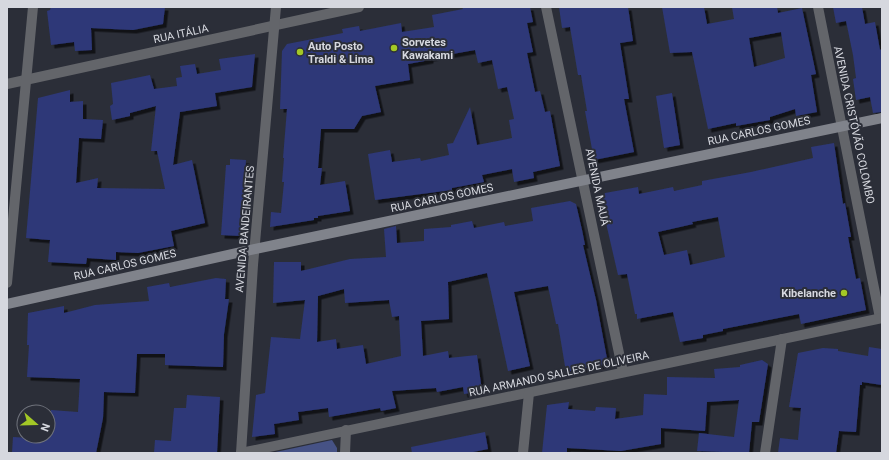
<svg xmlns="http://www.w3.org/2000/svg" width="889" height="460" font-family="Roboto,sans-serif">
<defs>
<filter id="shadow"><feDropShadow dx="3.5" dy="3.5" stdDeviation="0" flood-color="#0009"/></filter>
</defs>
<rect width="100%" height="100%" fill="#2b2e38"/>
<polygon fill="#465285" points="332,440 337,448 337,453 271,453"/>
<g fill="#2d3878" fill-rule="evenodd" filter="url(#shadow)">
<polygon points="51,7 165,7 163,24 133,30 91,28 92,50 75,51 74,42 51,45 47,11 50,10"/>
<polygon points="462,7 530,7 533,22 527,23 533,52 527,53 535,92 540,91 545,112 550,111 560,166 533,172 534,178 514,182 512,169 482,175 484,182 452,188 452,190 375,200 368,154 390,150 392,162 420,158 421,161 449,155 447,144 453,143 470,107 477,145 512,138 509,120 514,119 507,87 498,89 492,60 478,63 475,50 430,58 430,60 408,64 410,80 375,86 381,112 362,116 354,129 321,129 318,168 322,168 320,185 345,181 350,211 318,216 318,218 314,218 314,220 270,227 271,212 281,213 284,182 282,182 284,158 283,158 287,109 280,109 282,51 287,44 343,33 342,29 359,26 360,31 401,23 402,32 434,27 432,15 463,9"/>
<polygon points="559,7 628,7 633,41 620,43 629,99 624,99 634,152 594,160 585,111 587,111 581,75 578,75 570,27 562,28"/>
<path d="M662,7H704L707,24L734,19L732,7H777L778,13L802,8L816,74L811,75L817,112L796,116L795,109L770,117V120L736,126V123L708,129L692,52L670,53ZM781,32L785,58L754,67L749,38Z"/>
<polygon points="833,7 862,7 865,24 875,22 880,50 882,49 882,112 873,113 870,97 856,100 853,79 856,78 853,55 846,21 836,23"/>
<polygon points="255,54 252,87 215,93 217,106 180,112 173,165 192,160 205,223 171,231 174,246 138,253 116,252 116,260 87,258 86,264 48,262 50,240 26,238 38,98 70,90 70,102 83,101 83,119 103,120 101,139 79,138 76,183 98,178 97,188 165,189 157,151 151,151 156,106 130,113 130,116 112,120 110,106 113,104 111,83 150,75 154,89 177,86 176,78 182,77 180,66 195,64 197,74 221,70 219,59"/>
<polygon points="672,93 680,145 664,148 656,96"/>
<path d="M834,143L843,204L845,203L851,237H848L856,279L860,278L866,310L801,324L799,314L723,329V331L703,335V338L680,342L673,312L637,319V314H635L627,274L618,275L606,223L602,198L605,193L638,187L639,194L673,187L674,191L702,185V181L751,172L813,158L811,147ZM718,217L725,257L690,265L687,250L664,255L658,232L693,224L692,222Z"/>
<polygon points="230,159 246,160 241,236 221,235 226,165 230,165"/>
<path d="M570,201L576,204L582,230L585,245H583L596,300L608,364L566,372L558,324H556L548,286L514,292L530,366L508,371L487,273L448,282L449,319L421,321L423,356L448,351L449,358L477,355L482,391L464,394L463,387L437,392L436,388L392,391L396,408L381,411L380,408L329,417L328,408L298,412L299,420L274,424L275,434L252,437L256,395L265,393L271,337L300,339L305,300L273,303L274,262H301V271L350,259L386,257L384,229L396,226L397,243L424,241V229L451,227V225L472,221L474,228L504,222L505,226L533,221L531,208ZM344,289L345,303L389,300L392,317L399,316L401,356L366,364L363,345L337,349L336,339L317,342L318,296Z"/>
<polygon points="216,278 226,279 225,299 229,299 224,334 223,367 165,365 165,354 137,354 135,393 104,392 103,418 96,453 12,453 13,437 48,439 48,417 50,417 51,410 78,412 80,379 27,377 29,345 27,345 28,313 64,306 64,313 95,305 149,301 147,287 169,283 170,287"/>
<polygon points="869,347 882,349 882,385 862,382 862,385 860,385 856,432 839,431 836,453 778,453 780,438 798,440 801,408 789,407 798,353 823,348 838,349 838,351 868,356"/>
<polygon points="762,360 768,364 759,422 752,422 749,453 697,451 699,433 734,437 739,400 707,402 705,431 661,428 661,444 621,451 567,448 567,453 542,453 547,405 569,402 568,409 595,411 596,407 616,408 615,419 643,415 644,394 667,395 667,377 715,378 714,369 740,367 740,365"/>
<polygon points="187,395 220,397 217,453 154,453 155,440 171,441 174,408 186,408"/>
<polygon points="485,432 488,449 468,453 412,453 411,447"/>
</g>
<g fill="none" stroke-linecap="round" stroke-linejoin="round">
<g stroke="#63656a" stroke-width="10">
<polyline points="546,7 623,372"/>
<polyline points="818,7 880,318"/>
<polyline points="7,84 359,7"/>
<polyline points="7,283 33,7"/>
<polyline points="241,453 882,318"/>
<polyline points="241,453 253,265 276,7"/>
<polyline points="345,453 346,430"/>
<polyline points="523,453 529,393"/>
<polyline points="765,453 782,339"/>
</g>
<polyline stroke="#80838b" stroke-width="10" points="7,304 255,249 882,118"/>
</g>
<g fill="#a3c826" stroke="#2b2e38" stroke-width="1.5">
<circle cx="394" cy="48" r="4"/>
<circle cx="300" cy="52" r="4"/>
<circle cx="844" cy="293" r="4"/>
</g>
<g text-anchor="middle" dominant-baseline="central" stroke-width="4" stroke-linejoin="round" paint-order="stroke">
<g font-size="11" fill="#d6d8df" stroke="#2b2e38">
<text transform="translate(181 34) rotate(-12)">RUA ITÁLIA</text>
<text transform="translate(854 125) rotate(78)">AVENIDA CRISTÓVÃO COLOMBO</text>
<text transform="translate(759 131) rotate(-12)">RUA CARLOS GOMES</text>
<text transform="translate(597 187) rotate(78)">AVENIDA MAUÁ</text>
<text transform="translate(442 198) rotate(-12)">RUA CARLOS GOMES</text>
<text transform="translate(245 229) rotate(-85)">AVENIDA BANDEIRANTES</text>
<text transform="translate(125 265) rotate(-13)">RUA CARLOS GOMES</text>
<text transform="translate(559 374) rotate(-12)">RUA ARMANDO SALLES DE OLIVEIRA</text>
</g>
<g font-size="11" font-weight="bold" fill="#d6d8df" stroke="#2b2e38" text-anchor="start">
<text x="402" y="42">Sorvetes<tspan x="402" dy="13">Kawakami</tspan></text>
<text x="308" y="46">Auto Posto<tspan x="308" dy="13">Traldi &amp; Lima</tspan></text>
<text x="836" y="293" text-anchor="end">Kibelanche</text>
</g>
</g>
<rect width="889" height="460" fill="none" stroke="#d6d8df" stroke-width="16"/>
<g transform="translate(36 424) rotate(110)"><circle r="19" fill="#2b2e38" stroke="#6f727b"/>
<path d="M0-3L7 15L0 10L-7 15Z" fill="#a3c826"/>
<text y="-6" font-size="11" font-weight="bold" text-anchor="middle" fill="#d6d8df">N</text>
</g>
</svg>
